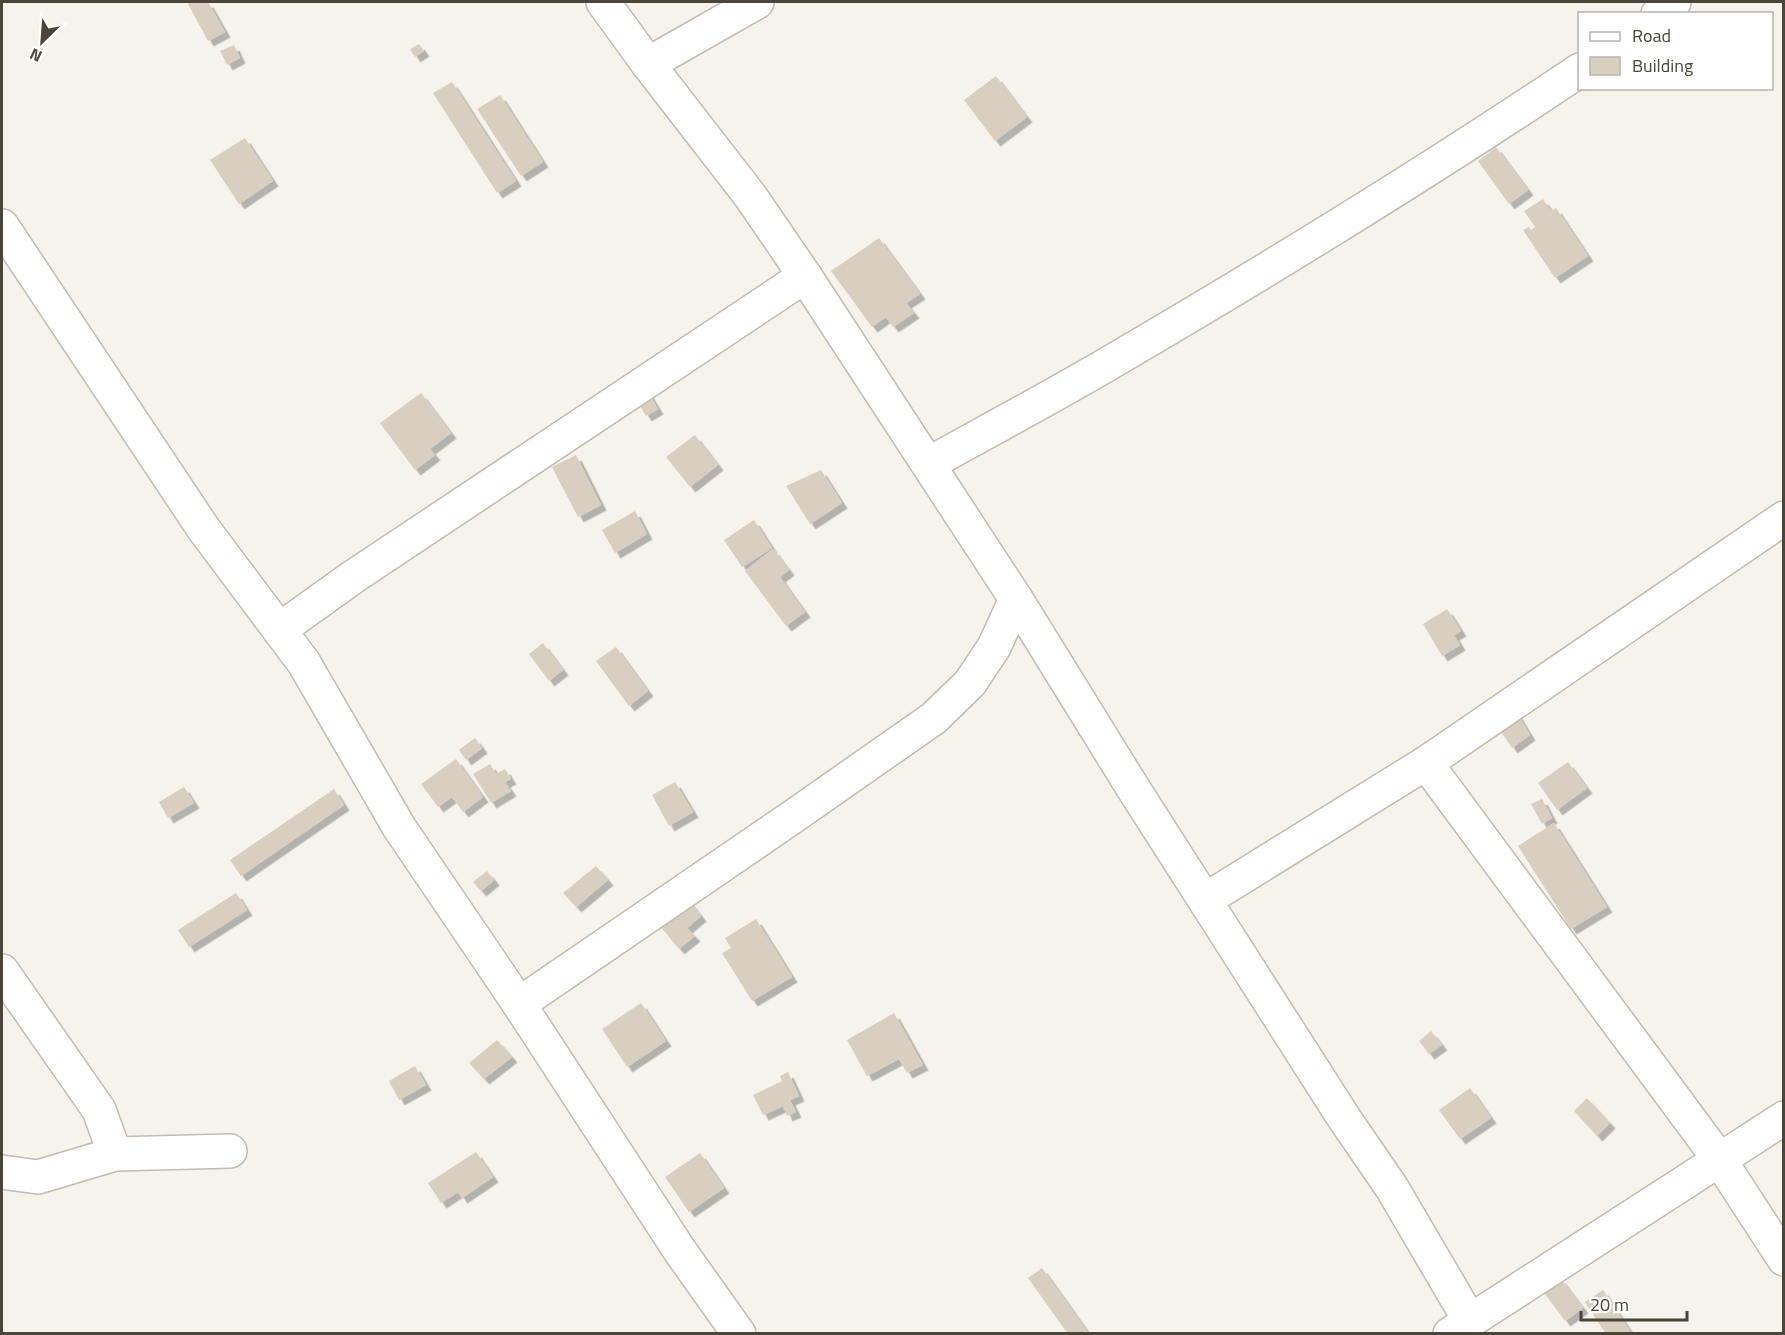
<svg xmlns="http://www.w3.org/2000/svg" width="1785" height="1335" font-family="'Titillium Web',sans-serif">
<defs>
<filter id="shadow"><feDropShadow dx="5.5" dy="5.5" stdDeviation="0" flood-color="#0004"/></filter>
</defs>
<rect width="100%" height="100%" fill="#f6f3ec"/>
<g fill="#d8cfc1" filter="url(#shadow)">
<polygon points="187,2 208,2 225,32 208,41"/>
<polygon points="419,44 424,51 415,57 410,49"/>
<polygon points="234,45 240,58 227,65 220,51"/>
<polygon points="996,76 1027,117 995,141 964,100"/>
<polygon points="452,82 516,181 497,193 433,93"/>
<polygon points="500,95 543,162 521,176 477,109"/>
<polygon points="245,138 273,181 239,204 210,160"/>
<polygon points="1496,147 1528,190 1509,204 1478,161"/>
<polygon points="1543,199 1551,211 1556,208 1588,256 1555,278 1523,230 1529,227 1531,230 1535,227 1524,211"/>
<polygon points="879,238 920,294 906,303 914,313 893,327 886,317 872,327 831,271"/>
<polygon points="648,392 658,409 646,416 636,399"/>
<polygon points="421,393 451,433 430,449 435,455 415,470 380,423"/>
<polygon points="695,435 718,465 690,487 666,457"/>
<polygon points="576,455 601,505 578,517 552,467"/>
<polygon points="821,470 842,503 810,524 786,486"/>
<polygon points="635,511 647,534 615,553 602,530"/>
<polygon points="754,520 772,548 742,567 724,540"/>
<polygon points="773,549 789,570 780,577 805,612 786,626 745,571"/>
<polygon points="1447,609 1461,631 1454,635 1460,645 1442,656 1423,624"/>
<polygon points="543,643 563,670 549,681 529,654"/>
<polygon points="616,647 648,691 629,706 596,661"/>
<polygon points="1516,712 1530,735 1512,748 1496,724"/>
<polygon points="475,738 482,748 466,760 459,750"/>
<polygon points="456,759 483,797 463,812 452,797 438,807 421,784"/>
<polygon points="1568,762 1587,788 1557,810 1538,783"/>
<polygon points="490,764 496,774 505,769 511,779 505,782 511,791 491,803 473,774"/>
<polygon points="675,782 693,812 669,826 652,795"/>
<polygon points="184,787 194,803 168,818 159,802"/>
<polygon points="334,789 344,805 241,876 230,860"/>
<polygon points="1542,799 1552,818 1542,824 1531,804"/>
<polygon points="1554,823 1607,907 1571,929 1518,846"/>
<polygon points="596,866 608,880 576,907 563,893"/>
<polygon points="487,871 494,880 481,891 473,882"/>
<polygon points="236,893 247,910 189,947 178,930"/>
<polygon points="686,897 701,916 687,928 695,936 679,949 656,921"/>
<polygon points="756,919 792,977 752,1001 722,953 731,948 725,938"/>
<polygon points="641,1003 666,1041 627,1067 602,1029"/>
<polygon points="894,1013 923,1065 907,1073 899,1059 867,1076 847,1040"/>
<polygon points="1431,1031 1442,1045 1429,1054 1419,1041"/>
<polygon points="497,1040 512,1057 484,1079 469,1063"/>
<polygon points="415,1066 426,1085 399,1100 389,1081"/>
<polygon points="788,1072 799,1096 790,1100 796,1112 787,1116 783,1106 763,1115 753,1095 782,1081 780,1076"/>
<polygon points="1470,1088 1491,1118 1460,1139 1439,1110"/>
<polygon points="1587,1098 1610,1123 1597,1136 1574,1111"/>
<polygon points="476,1152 493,1177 462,1198 458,1192 441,1203 428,1183"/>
<polygon points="700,1153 724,1188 689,1212 665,1177"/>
<polygon points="1042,1268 1089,1334 1068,1334 1028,1278"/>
<polygon points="1560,1278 1583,1308 1565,1321 1542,1290"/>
<polygon points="1603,1290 1632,1334 1606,1334 1585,1302"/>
</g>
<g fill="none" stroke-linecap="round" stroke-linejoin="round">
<g stroke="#c2bbae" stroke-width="36">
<g id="street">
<polyline points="603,2 648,64 751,197 805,276 1016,599 1133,788 1344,1118 1392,1188 1470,1321 1450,1334"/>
<polyline points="1658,14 1674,2"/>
<polyline points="648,64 757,2"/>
<polyline points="2,226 203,528 304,663 399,827 519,1004 680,1251 739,1334"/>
<path d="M928,464C988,431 1048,399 1106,365C1267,271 1425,174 1580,70"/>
<polyline points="279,630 353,577 805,276"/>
<polyline points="1426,763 1719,1159 1784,1259"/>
<polyline points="1205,900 1426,763 1784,518"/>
<polyline points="2,971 99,1110 115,1154"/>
<polyline points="519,1004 791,818 934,718 970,683 994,647 1016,599"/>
<polyline points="2,1172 38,1177 115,1154 230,1151"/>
<polyline points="1470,1321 1784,1118"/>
</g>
</g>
<use href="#street" stroke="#fff" stroke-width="33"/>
</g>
<rect width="1785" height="1335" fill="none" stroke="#4b4439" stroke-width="6"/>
<rect x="1578" y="12" width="195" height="78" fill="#ffffff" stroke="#b7b4b0" stroke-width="1.5"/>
<rect x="1590" y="32" width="30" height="9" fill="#ffffff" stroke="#b7b4b0" stroke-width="1.5"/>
<text x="1632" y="42" font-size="18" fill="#4b4439">Road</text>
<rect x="1590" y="57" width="30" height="18" fill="#d8cfc1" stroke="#b7b4b0" stroke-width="1.5"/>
<text x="1632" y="72" font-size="18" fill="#4b4439">Building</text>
<g transform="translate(42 42) rotate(205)" stroke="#ffffff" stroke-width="4.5" paint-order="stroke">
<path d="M0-4.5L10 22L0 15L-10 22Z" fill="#4b4439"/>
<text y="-9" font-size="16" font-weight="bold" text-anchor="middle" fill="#4b4439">N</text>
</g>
<path d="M1581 1311v9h106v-9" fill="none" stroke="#4b4439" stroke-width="3"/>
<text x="1590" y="1311" font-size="18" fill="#4b4439" stroke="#ffffff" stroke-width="4.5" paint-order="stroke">20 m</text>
</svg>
